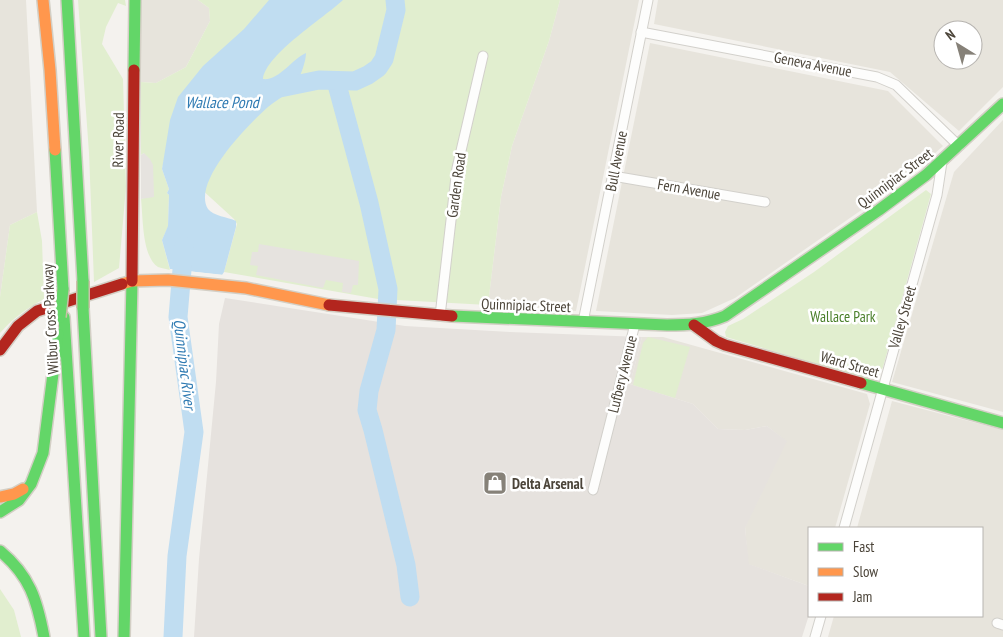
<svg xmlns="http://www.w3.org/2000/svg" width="1003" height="637" font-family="'PT Sans Narrow',sans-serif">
<rect width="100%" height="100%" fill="#f4f2ee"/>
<g fill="#e7e4dc" fill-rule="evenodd">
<polygon points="0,0 26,0 37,212 10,225 0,297"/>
<polygon points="140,0 198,0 209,8 210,21 186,67 156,83 141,82"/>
<polygon points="560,0 639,0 576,311 488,305 501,197 512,146 549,41"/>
<path d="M658,0H1003V87L959,131L890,72L654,24ZM943,30H973V60H943Z"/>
<polygon points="650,43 888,91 943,146 906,179 735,298 702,313 672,315 596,311"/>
<polygon points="1003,120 1003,412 892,382 954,172"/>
<polygon points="642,337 663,337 867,394 870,404 835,528 809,528 809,586 748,564 745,527 786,441 767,426 745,430 718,429 693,404 630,384"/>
<polygon points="892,401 1003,430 1003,637 828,637 834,616 982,616 982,528 857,528"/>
</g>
<polygon fill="#e6e2de" points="225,298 405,326 510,332 642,337 630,384 693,404 718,429 745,430 767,426 787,441 745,528 749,564 809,586 809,615 802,637 194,637 199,559 216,382 219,324"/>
<g fill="#e1eecf">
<polygon points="78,0 125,0 126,6 118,3 106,27 102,44 123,79 126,187 119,268 94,282 89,153"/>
<path d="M198,0H560L549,41L512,146L501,197L488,305L378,299L224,272L237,224L234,219L165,156L162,169L169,189L167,193L169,195L168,227L162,240L170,270C166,269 161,268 158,267C142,257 143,217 141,199L144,198V153L141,155V82L156,83L186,67L210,21L209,8Z"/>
<polygon points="926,190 931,194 883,367 878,377 868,379 726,337 725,332 728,326 743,319 814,272"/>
<path d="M37,212L42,241L44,299C27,308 12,319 0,333V297L10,225Z"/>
<polygon points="648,337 690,347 675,398 633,385 643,343"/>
<polygon points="0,589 14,610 21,637 0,637"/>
</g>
<g fill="#e6e3df">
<polygon points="144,153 150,159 153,165 154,197 141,199 141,155"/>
<polygon points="259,244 359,261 358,285 353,285 351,293 342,292 343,283 326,280 323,288 256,275 258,266 250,265 252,252 258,252"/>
</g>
<path fill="#c0ddf1" d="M269,0H343C324,18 266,54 263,79C279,81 292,59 306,53C306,61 301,75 297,82C290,93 278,99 268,107C250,123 191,182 208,209C213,216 228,217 236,221V227L224,272L222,275L170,269L162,240L168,226L169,195L167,193L169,189L162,169L170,120L178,97L203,66L244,29Z"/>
<polygon fill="#f4f2ee" points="170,269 196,272 225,275 222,277 169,271"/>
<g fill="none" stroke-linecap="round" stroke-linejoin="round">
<g stroke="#c0ddf1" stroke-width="19">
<polyline points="336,81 369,203 388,289 386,330 369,391 367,410 373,430 406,565 410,597"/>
<polyline points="270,90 319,80 355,81 368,75 378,68 384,59 396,10 395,0"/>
<polyline points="173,637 177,556 194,432 178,317 184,246"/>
</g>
<g stroke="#d2d0cb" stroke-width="11">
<g id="street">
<polyline points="641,32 877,77 896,85 959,146"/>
<polyline points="613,176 765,202"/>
<polyline points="440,316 457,168 483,56"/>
<polyline points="583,322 648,0"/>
<polyline points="593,490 635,324"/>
<polyline points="844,528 937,195 942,162"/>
<polyline points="997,623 1003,625"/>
<polyline points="815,637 821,616"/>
</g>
</g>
<g stroke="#d3cfc5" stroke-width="14">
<g id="fast">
<polyline points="67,0 83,281"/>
<polyline points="134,70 135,0"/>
<polyline points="55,150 63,289"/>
<polyline points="83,308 101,637"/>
<path d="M452,316L667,325C687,325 706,324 725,316L879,210L926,175L1003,104"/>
<polyline points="64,317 84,637"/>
<polyline points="861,383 1003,423"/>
<polyline points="0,512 19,500 31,484 43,453 58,334"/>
<path d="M0,551C30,576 37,600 44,637"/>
<polyline points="124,637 132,281"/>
</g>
</g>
<g stroke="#d3cfc5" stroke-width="14">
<g id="slow">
<polyline points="43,0 50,70 55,150"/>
<polyline points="122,284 132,281 168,280 246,288 329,305"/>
<polyline points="0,497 14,494 23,489"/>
</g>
</g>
<g stroke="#d3cfc5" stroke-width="14">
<g id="jam">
<polyline points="132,281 134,70"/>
<polyline points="329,305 452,316"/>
<polyline points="694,325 716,341 725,345 861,383"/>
<polyline points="0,350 18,326 37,311 122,284"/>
</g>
</g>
<use href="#street" stroke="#fdfdfc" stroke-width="9"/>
<use href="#fast" stroke="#63d668" stroke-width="11"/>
<use href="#slow" stroke="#ff974d" stroke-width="11"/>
<use href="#jam" stroke="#b3261e" stroke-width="11"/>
<g stroke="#ccbfa9" stroke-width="14" stroke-linecap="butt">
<g id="fast-bridge">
<polyline points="83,281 83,308"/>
<polyline points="60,317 63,289"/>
</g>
</g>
<use href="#fast-bridge" stroke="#63d668" stroke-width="11"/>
</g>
<defs>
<g id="shop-square" transform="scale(1.25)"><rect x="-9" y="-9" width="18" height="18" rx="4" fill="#868178" stroke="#fff"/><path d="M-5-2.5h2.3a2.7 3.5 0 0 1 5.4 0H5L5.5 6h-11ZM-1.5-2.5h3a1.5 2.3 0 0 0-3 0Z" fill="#fff"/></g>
</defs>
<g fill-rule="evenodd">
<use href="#shop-square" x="495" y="483"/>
</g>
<g text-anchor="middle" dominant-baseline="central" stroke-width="5" stroke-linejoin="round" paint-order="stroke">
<g font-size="15" fill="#4b4439" stroke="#fff">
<text transform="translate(813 64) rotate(11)">Geneva Avenue</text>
<text transform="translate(118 140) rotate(-89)">River Road</text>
<text transform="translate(616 161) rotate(-79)">Bull Avenue</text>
<text transform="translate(895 178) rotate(-37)">Quinnipiac Street</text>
<text transform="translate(456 185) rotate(-82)">Garden Road</text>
<text transform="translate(689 189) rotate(10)">Fern Avenue</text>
<text transform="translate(526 305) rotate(2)">Quinnipiac Street</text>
<text transform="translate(902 317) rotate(-74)">Valley Street</text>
<text transform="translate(50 319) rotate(-93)">Wilbur Cross Parkway</text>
<text transform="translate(850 364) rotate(16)">Ward Street</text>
<text transform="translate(622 374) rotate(-76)">Lufbery Avenue</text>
</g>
<g font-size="15" fill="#4a7f2a" stroke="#fff">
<text x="843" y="316">Wallace Park</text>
</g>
<g font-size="15" font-weight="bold" fill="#4b4439" stroke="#fff" text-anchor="start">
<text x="512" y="483">Delta Arsenal</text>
</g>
<g font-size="16" font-style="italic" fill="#2e7ab2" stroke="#fff">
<text x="222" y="102">Wallace Pond</text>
<text transform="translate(185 364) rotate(83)">Quinnipiac River</text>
</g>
</g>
<rect x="808" y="527" width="175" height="90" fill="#ffffff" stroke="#b7b4b0"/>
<rect x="818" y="543" width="25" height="8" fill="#63d668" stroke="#b7b4b0"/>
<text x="853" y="552" font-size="15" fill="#4b4439">Fast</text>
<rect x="818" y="568" width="25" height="8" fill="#ff974d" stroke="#b7b4b0"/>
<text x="853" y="577" font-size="15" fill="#4b4439">Slow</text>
<rect x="818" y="593" width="25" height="8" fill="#b3261e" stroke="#b7b4b0"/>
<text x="853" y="602" font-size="15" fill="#4b4439">Jam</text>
<g transform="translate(958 45) rotate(323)"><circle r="24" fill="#ffffff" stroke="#b7b4b0"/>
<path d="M0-4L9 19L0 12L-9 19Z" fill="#868178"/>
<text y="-8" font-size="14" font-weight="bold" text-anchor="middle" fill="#4b4439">N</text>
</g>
</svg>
